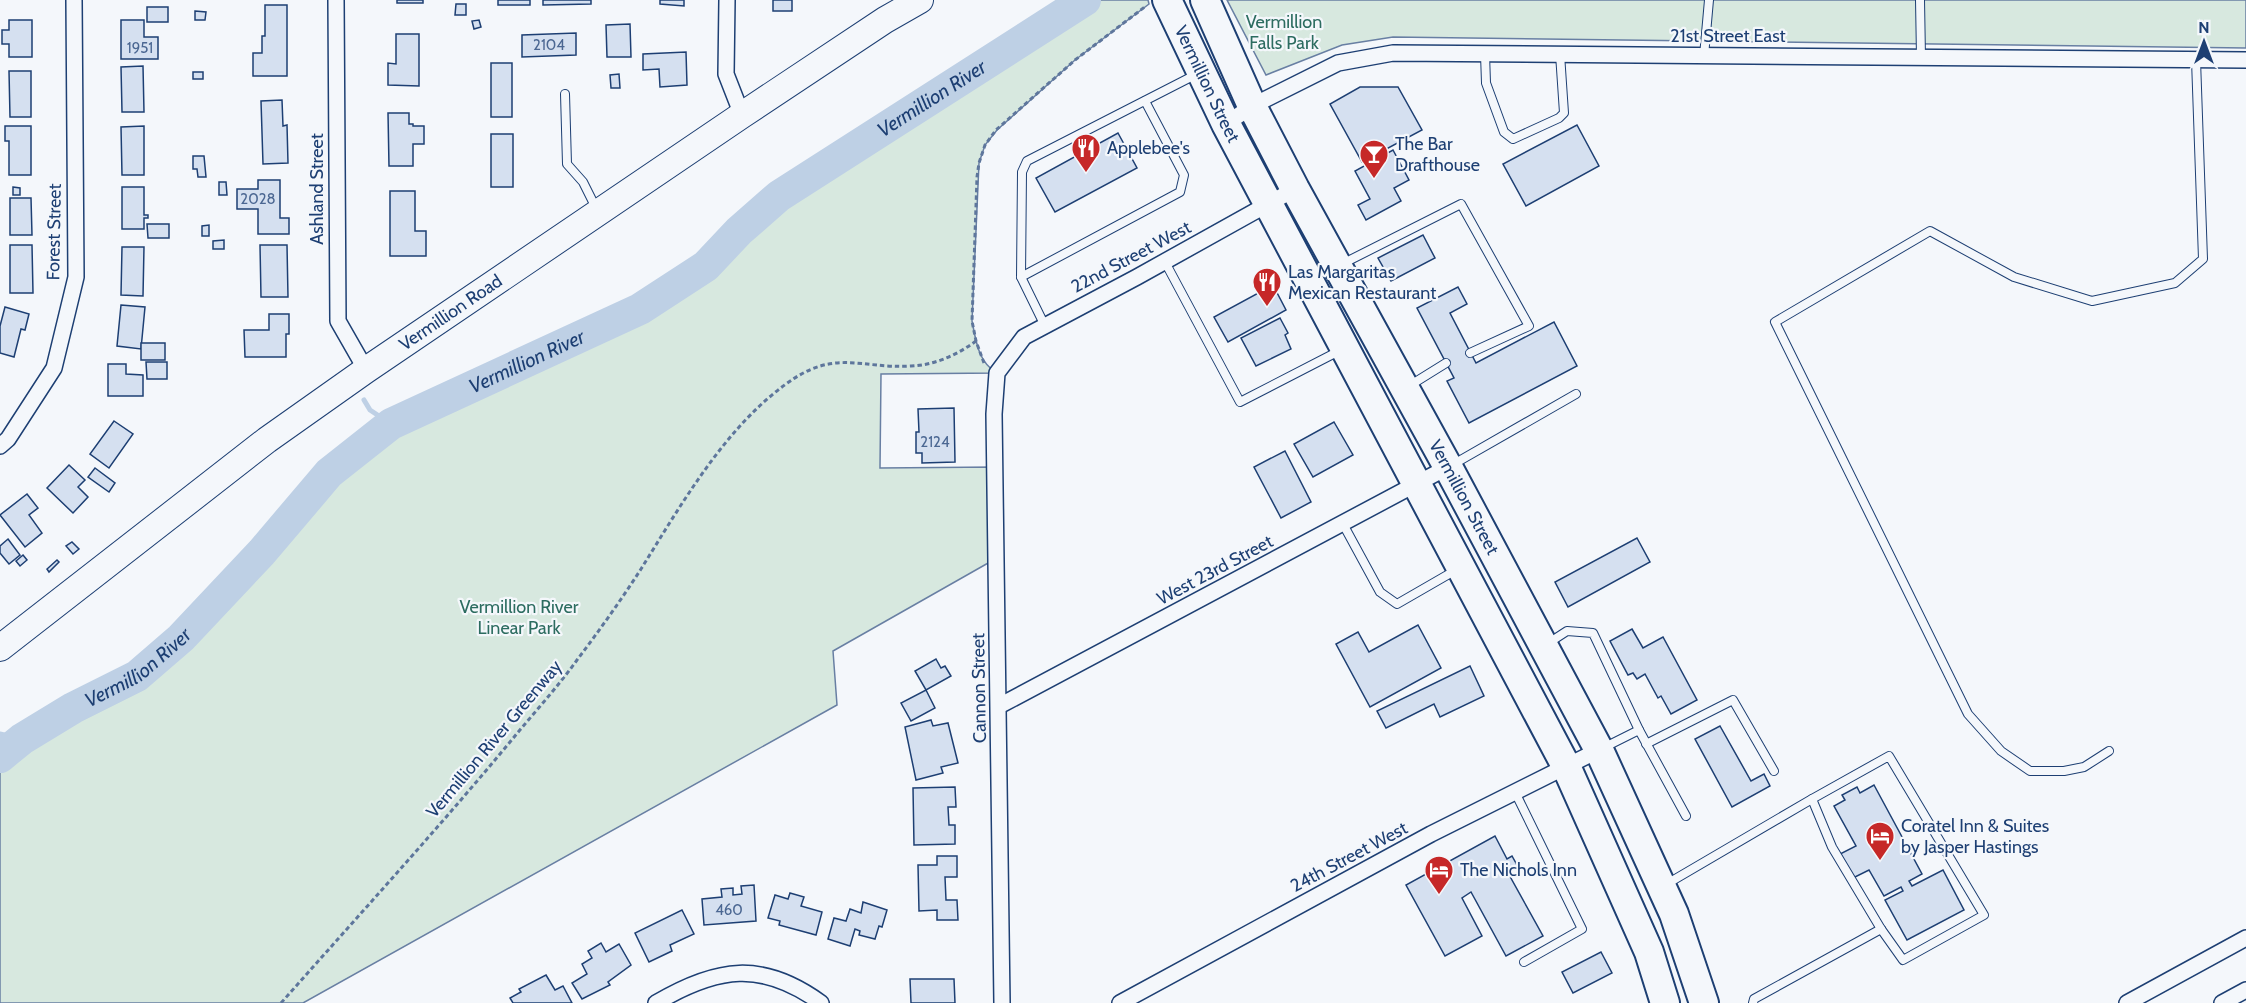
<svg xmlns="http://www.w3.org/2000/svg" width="2246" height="1003" font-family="Cabin,sans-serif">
<rect width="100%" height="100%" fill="#f4f7fb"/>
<g fill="#d7e8df" stroke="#687fa3" stroke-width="1.5">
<path d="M1085,0H1148L1149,4L1075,60L997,130L985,145L979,163L972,321C976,341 978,362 997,373L881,374L880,468L995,467L997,558L833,651L837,705L303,1003H0V757L22,739L73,708L137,676L181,638L262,552L329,473L391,424L640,309L706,266L739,231L779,196Z"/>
<polygon points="1227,0 2246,0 2246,48 1393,37 1342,45 1266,75"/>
</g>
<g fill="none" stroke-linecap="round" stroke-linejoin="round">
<g stroke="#bed0e5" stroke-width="5">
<polyline points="364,400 370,410 391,424"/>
<polyline points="0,734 22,739"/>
</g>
<path stroke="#bed0e5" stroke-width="32" id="s1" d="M0,757L22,739L73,708L137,676L181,638L262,552L329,473L391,424L640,309L706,266L739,231L779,196L1085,0"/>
</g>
<g fill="#d5e0f0" stroke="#1d3f73" stroke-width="1.5">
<rect x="397" y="0" width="26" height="3"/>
<rect x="498" y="0" width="32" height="5"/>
<polygon points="543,0 591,0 591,4 543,5"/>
<polygon points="660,0 684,0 684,6 660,4"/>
<rect x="773" y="0" width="19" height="11"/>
<polygon points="456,4 466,4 466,15 455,15"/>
<polygon points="265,5 287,5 287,76 253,76 253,53 262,53 262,36 265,36"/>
<rect x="147" y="7" width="21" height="15"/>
<polygon points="195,11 206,12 205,20 195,20"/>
<polygon points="9,20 32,20 32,57 9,57 9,44 2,44 2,30 9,30"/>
<polygon points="121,20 144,20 144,37 158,37 158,59 121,59"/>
<polygon points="479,20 481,27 474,29 472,21"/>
<polygon points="630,24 631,57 607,57 606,25"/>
<polygon points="576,33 576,55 522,57 522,35"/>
<polygon points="396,34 419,34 419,86 388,85 388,63 396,64"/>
<polygon points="686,52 687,85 660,87 659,69 643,70 643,54"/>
<rect x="491" y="63" width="21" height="54"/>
<polygon points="143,66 144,112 122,112 121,67"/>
<polygon points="9,71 31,71 31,117 10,117"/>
<rect x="193" y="72" width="10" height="7"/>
<polygon points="619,74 620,88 611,88 610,75"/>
<polygon points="1360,87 1398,87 1422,130 1362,162 1330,104"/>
<polygon points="282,100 283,126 287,125 288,163 263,164 261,101"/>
<polygon points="388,113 409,113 409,124 413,124 413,126 424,126 424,144 413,144 413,166 389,166"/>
<polygon points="1577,125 1599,166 1526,206 1503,164"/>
<polygon points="5,126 31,126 31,175 9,175 9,141 5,141"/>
<polygon points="144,126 144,175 122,175 121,127"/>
<polygon points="1118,133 1137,168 1055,212 1036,178"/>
<rect x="491" y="134" width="22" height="53"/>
<polygon points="1393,150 1409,180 1394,188 1401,201 1366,220 1358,205 1370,199 1355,171"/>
<polygon points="193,156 204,156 206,177 198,177 197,169 193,169"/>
<polygon points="258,180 280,180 280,218 289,218 289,234 258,234 258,209 237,209 237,189 258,189"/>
<polygon points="219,182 226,182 227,195 219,195"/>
<polygon points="13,187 20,188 20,195 13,195"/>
<polygon points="122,187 144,187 144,215 148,215 148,218 144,218 144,229 122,229"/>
<polygon points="390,191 415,191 415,231 426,231 426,256 390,256"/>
<polygon points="10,198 31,198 32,235 10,235"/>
<polygon points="147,224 169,224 169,238 148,238"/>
<polygon points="209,225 209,236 202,236 202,226"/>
<polygon points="1423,235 1435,258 1391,281 1378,258"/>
<polygon points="224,240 224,249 213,249 213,241"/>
<polygon points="10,245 32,245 33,293 10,293"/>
<polygon points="260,245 287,245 288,297 261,297"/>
<polygon points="122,247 144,247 143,296 121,295"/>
<polygon points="1273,285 1286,310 1228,342 1214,317"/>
<polygon points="1458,287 1467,304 1450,313 1476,363 1554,322 1577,366 1469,423 1447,381 1454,378 1417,308"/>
<polygon points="121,305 145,307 141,349 117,346"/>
<polygon points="5,307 29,314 25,330 21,329 14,357 0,353 0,326"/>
<polygon points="269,314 289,314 289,334 286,334 286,357 245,357 244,330 269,330"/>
<polygon points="1280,318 1288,333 1285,335 1291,349 1256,366 1241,338"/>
<rect x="141" y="343" width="24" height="17"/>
<polygon points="146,362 167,362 167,379 147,379"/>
<polygon points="108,364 126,364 126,374 143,375 143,396 108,396"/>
<polygon points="954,408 955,462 922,463 922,453 916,453 916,432 919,432 918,409"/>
<polygon points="114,421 133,434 109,468 90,454"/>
<polygon points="1334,422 1353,455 1313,477 1294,444"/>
<polygon points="1285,451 1311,502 1281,518 1254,467"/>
<polygon points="69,465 85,480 78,487 88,497 73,513 47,488"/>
<polygon points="95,468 115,483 109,492 88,477"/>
<polygon points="27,494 38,508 29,515 42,533 25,547 0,515"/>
<polygon points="1637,538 1650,562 1568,607 1555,582"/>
<polygon points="8,539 20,555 9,564 0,553 0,546"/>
<polygon points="72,542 79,549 73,554 66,546"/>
<polygon points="23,555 27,560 20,566 16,561"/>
<polygon points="57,560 59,562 49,572 47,569"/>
<polygon points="1418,625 1441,668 1370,707 1336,644 1358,632 1369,652"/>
<polygon points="1632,629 1643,648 1663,637 1697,700 1671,714 1661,696 1658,698 1645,674 1637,679 1633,673 1628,675 1610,641"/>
<polygon points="936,659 941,668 945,666 951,676 926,690 915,671"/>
<polygon points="1470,666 1484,696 1440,717 1434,704 1386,728 1377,711"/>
<polygon points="926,690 935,708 911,721 901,703"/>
<polygon points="931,720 933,726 948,723 958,763 941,767 943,773 916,780 905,727"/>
<polygon points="1720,726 1751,781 1764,774 1770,786 1732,807 1695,739"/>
<polygon points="1874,785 1922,874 1909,881 1912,886 1943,870 1964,910 1907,940 1885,900 1903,891 1901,887 1884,896 1869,870 1853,878 1840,854 1856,846 1834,806 1845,800 1842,795 1857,787 1860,793"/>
<polygon points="955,787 956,807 948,807 949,825 955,825 955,844 914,845 913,788"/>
<polygon points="1495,836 1507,859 1512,856 1517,865 1507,871 1543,936 1506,956 1471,892 1462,898 1482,936 1445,956 1406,885"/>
<polygon points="937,856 957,856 957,877 945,877 946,900 957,900 958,920 937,920 937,910 919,911 918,865 937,865"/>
<polygon points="754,885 756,921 704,925 702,899 722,897 721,889 733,888 733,895 742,894 741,886"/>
<polygon points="790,893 804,897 801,906 822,912 816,935 779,925 780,921 768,918 775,895 788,899"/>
<polygon points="863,902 887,910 882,927 879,926 875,939 859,935 860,931 855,929 850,946 828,939 834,918 846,921 850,909 861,913"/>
<polygon points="682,910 694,934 670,945 672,951 649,962 635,933"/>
<polygon points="601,943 606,952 619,944 631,965 608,982 610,985 582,999 572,983 587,974 582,964 592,958 588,951"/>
<polygon points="1601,952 1612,973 1573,993 1562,972"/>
<polygon points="546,975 555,990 563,986 572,1003 513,1003 510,998 521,992 519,989"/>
<polygon points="910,979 954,979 955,1003 911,1003"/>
</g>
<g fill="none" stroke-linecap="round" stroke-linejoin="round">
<g stroke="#1d3f73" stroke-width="10">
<g id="lane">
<polyline points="1920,0 1921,57"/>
<polyline points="1485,54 1486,83 1504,132 1513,139 1559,118 1564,113 1560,54"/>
<polyline points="1704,56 1709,0"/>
<polyline points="565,94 567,164 583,182 596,208"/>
<polyline points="1165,262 1240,402 1341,350"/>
<polyline points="1342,264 1461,204 1529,326 1470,353"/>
<polyline points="1021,277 1180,192 1184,175 1145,101"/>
<polyline points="1045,326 1021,277 1022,172 1027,161 1197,74"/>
<polyline points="1409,386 1446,363"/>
<polyline points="1452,465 1576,394"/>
<polyline points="1343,524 1380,592 1397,604 1456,570"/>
<polyline points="1547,644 1567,631 1593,633 1639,730"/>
<polyline points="1646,744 1733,700 1774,771"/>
<polyline points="1603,748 1639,730 1686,816"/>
<polyline points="2109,751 2084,767 2064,771 2030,771 2001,751 1968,714 1775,322 1930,231 2014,277 2092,301 2175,283 2203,259 2196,60"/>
<polygon points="1889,756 1984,915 1903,960 1881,929 1832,847 1812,799"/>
<polyline points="1515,792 1582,929 1524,962"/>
<polyline points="1665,885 1812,799"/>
<polyline points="1753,1003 1754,999 1881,929"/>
</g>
</g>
<g stroke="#1d3f73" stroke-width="18">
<g id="street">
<polyline points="336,0 338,321 366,370"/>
<polyline points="727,0 726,74 742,115"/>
<polyline points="1226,124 1252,106 1338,63 1393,53 2246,60"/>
<polyline points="0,446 8,439 54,368 76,277 74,0"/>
<polyline points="999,706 1448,467"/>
<path d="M656,1003C717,967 762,960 821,1003"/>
<polyline points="1002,1003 994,414 997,373 1024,337 1137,277 1295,189"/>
<polyline points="1120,1003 1431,834 1599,750"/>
<polyline points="2127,1003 2246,938"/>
<polyline points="2222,1003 2246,990"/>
</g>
</g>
<g stroke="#1d3f73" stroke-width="28">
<g id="primary">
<path id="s2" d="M0,648L267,440L366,370L742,115L885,20L920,0"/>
</g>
</g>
<g stroke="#1d3f73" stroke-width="32">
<g id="highway">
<path id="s3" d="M1167,0L1226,124L1566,766L1649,952L1665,1003"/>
<path id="s4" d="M1205,0L1252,106L1295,189L1448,467L1599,750L1674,914L1704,1003"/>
</g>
</g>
<g stroke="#5e769c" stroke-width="3" stroke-dasharray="4.5 3" stroke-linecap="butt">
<polyline points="984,363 976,341 972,321 977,177 979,163 985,145 996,130 1075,60 1146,6"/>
<path d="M281,1003C358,916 436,831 510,742C532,715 557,688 577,660C599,631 621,600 641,569C681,505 724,429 786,384C835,348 859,369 911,366C935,365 957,355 976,341"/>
</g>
<use href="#lane" stroke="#f4f7fb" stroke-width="8"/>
<use href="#street" stroke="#f4f7fb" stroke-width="15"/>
<use href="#primary" stroke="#f4f7fb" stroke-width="26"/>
<use href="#highway" stroke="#f4f7fb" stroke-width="28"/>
</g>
<defs>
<g id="restaurant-pin" transform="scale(1.5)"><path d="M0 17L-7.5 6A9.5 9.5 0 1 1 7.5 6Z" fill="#c62828" stroke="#f4f7fb"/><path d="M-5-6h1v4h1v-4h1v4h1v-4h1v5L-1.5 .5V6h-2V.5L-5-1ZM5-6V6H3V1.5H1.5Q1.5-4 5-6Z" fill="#fff"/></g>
<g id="bar-pin" transform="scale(1.5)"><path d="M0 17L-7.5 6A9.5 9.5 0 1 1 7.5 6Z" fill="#c62828" stroke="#f4f7fb"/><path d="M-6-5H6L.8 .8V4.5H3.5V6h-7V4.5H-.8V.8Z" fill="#fff"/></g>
<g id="hotel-pin" transform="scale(1.5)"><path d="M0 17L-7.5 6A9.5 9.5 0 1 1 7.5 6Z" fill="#c62828" stroke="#f4f7fb"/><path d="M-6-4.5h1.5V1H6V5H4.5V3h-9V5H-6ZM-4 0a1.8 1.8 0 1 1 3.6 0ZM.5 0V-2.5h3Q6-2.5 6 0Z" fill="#fff"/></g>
</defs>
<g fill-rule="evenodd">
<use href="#restaurant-pin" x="1086" y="148"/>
<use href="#bar-pin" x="1374" y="154"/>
<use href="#restaurant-pin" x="1267" y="282"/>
<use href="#hotel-pin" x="1880" y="836"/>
<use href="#hotel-pin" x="1439" y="870"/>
</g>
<g text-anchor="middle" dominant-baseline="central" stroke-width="4.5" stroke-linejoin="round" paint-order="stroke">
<g font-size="15" fill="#4b6792">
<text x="549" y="45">2104</text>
<text x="140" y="48">1951</text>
<text x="258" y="199">2028</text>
<text x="935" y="442">2124</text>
<text x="729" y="910">460</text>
</g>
<g font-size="18" fill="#2c6c60" stroke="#f4f7fb">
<text x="1284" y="22">Vermillion<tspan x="1284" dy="21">Falls Park</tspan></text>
<text x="519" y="607">Vermillion River<tspan x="519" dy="21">Linear Park</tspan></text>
</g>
<g font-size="18" fill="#1d3f73" stroke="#f4f7fb">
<text x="1728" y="36">21st Street East</text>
<text stroke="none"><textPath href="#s3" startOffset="93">Vermillion Street</textPath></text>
<text transform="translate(317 189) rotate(-90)">Ashland Street</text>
<text transform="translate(54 232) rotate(-89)">Forest Street</text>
<text transform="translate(1131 257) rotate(-28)">22nd Street West</text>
<text stroke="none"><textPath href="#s2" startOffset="562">Vermillion Road</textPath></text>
<text stroke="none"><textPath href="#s4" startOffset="561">Vermillion Street</textPath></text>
<text transform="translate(1215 570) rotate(-28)">West 23rd Street</text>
<text transform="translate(979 688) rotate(-91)">Cannon Street</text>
<text transform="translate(494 739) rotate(-50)">Vermillion River Greenway</text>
<text transform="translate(1349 857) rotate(-28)">24th Street West</text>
</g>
<g font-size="18" fill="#1d3f73" stroke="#f4f7fb" text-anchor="start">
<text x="1395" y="144">The Bar<tspan x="1395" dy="21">Drafthouse</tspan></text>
<text x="1107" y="148">Applebee's</text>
<text x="1288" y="272">Las Margaritas<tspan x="1288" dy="21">Mexican Restaurant</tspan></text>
<text x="1901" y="826">Coratel Inn &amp; Suites<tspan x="1901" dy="21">by Jasper Hastings</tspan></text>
<text x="1460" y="870">The Nichols Inn</text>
</g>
<g font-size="20" font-style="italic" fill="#1d3f73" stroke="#f4f7fb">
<text stroke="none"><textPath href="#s1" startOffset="1154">Vermillion River</textPath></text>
<text stroke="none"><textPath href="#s1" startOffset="668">Vermillion River</textPath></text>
<text stroke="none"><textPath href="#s1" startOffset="165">Vermillion River</textPath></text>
</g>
</g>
<g transform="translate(2204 42)" stroke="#f4f7fb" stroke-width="4.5" paint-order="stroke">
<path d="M0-4.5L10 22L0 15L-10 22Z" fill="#1d3f73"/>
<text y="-9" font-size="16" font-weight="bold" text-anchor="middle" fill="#1d3f73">N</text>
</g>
</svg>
